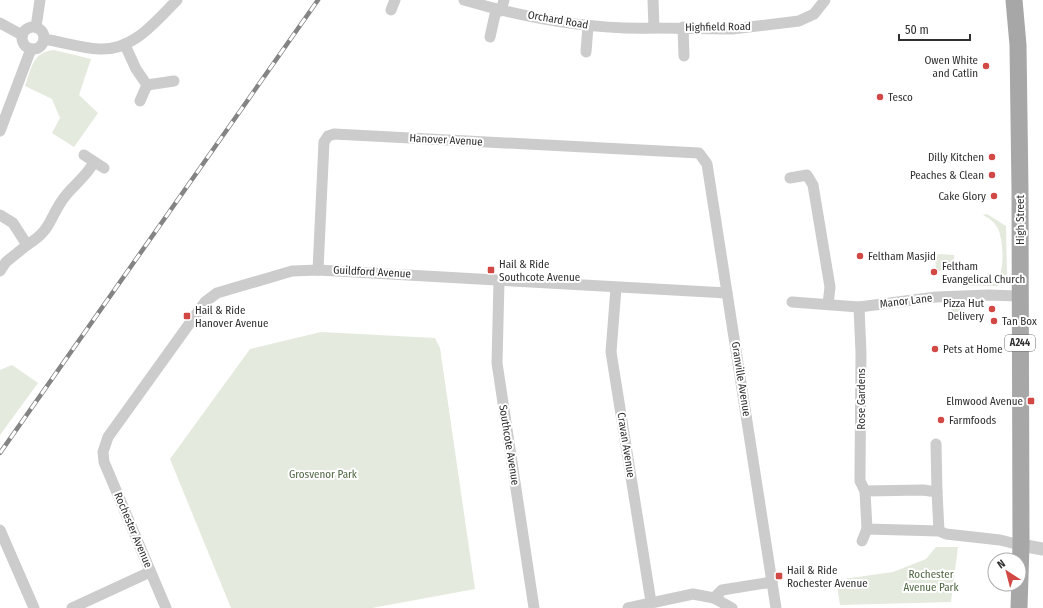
<svg xmlns="http://www.w3.org/2000/svg" width="1043" height="608" font-family="'Fira Sans Condensed',sans-serif">
<rect width="100%" height="100%" fill="#fff"/>
<g fill="#e4eade">
<path d="M54,50L91,59L79,95L98,113L74,147L52,133L60,118L52,99L25,86C32,68 32,52 54,50Z"/>
<path d="M987,214L1006,226L1007,276L1003,283L997,286L957,285L956,284C965,283 989,285 996,280C1006,273 1003,236 997,227C994,221 988,218 983,215Z"/>
<polygon points="940,254 954,255 955,270 936,271 935,255"/>
<polygon points="962,304 963,312 952,316 951,305"/>
<polygon points="321,332 435,338 440,348 475,589 372,608 231,608 170,459 250,349"/>
<polygon points="12,365 38,383 0,435 0,370"/>
<polygon points="936,547 958,547 951,602 840,605 836,580 893,572 926,559"/>
</g>
<g fill="none" stroke-linecap="round" stroke-linejoin="round">
<g stroke="#ccc" stroke-width="11">
<path d="M464,0C525,18 590,30 654,28"/>
<polyline points="653,0 654,28 732,29 799,21 814,14 825,0"/>
<polyline points="391,10 395,0"/>
<polyline points="501,11 504,0"/>
<polyline points="0,23 22,35"/>
<circle cx="33" cy="38" r="11"/>
<polyline points="36,27 40,0"/>
<polyline points="683,27 684,56"/>
<polyline points="490,37 496,10"/>
<path d="M44,39C62,42 81,48 99,49C133,51 155,22 177,0"/>
<polyline points="125,45 136,69 147,85 140,101"/>
<polyline points="586,52 588,26"/>
<polyline points="147,85 174,81"/>
<polyline points="0,131 31,49"/>
<polyline points="84,155 104,168"/>
<polyline points="790,178 807,175 813,185 830,287 828,304"/>
<path d="M0,215L13,223L27,245C50,231 48,222 61,202C70,187 85,179 94,162"/>
<polyline points="318,270 324,142 328,136 334,134 699,153 707,164 776,608"/>
<polyline points="0,271 6,262 27,245"/>
<polyline points="499,281 497,363 534,608"/>
<polyline points="616,288 611,352 651,602"/>
<polyline points="792,302 859,307 936,297 989,295 1020,296"/>
<polyline points="859,307 861,353 860,474 860,481 865,491"/>
<polyline points="936,444 937,492"/>
<polyline points="0,530 34,608"/>
<polyline points="939,531 937,492 923,490 865,491 867,529 939,531 946,534 1000,540 1021,545"/>
<polyline points="862,541 867,529"/>
<polyline points="714,598 722,590 772,582"/>
<polyline points="72,608 150,572"/>
<polyline points="166,608 104,462 103,452 108,437 205,302 217,293 292,271 318,270 727,293"/>
<polyline points="628,608 693,594 714,598 732,608"/>
</g>
<polyline stroke="#ccc" stroke-width="13" points="1021,545 1043,549"/>
<polyline stroke="#a7a7a7" stroke-width="17" points="1014,0 1018,45 1020,191 1021,545 1019,608"/>
<g stroke="#848484" stroke-width="4.5">
<polyline id="rail" points="0,453 318,0"/>
</g>
<use href="#rail" stroke="#fff" stroke-width="3" stroke-dasharray="9" stroke-linecap="butt"/>
</g>
<g fill="#d24844" stroke="#fff" stroke-width="1.5">
<circle cx="986" cy="66" r="4"/>
<circle cx="880" cy="97" r="4"/>
<circle cx="992" cy="157" r="4"/>
<circle cx="992" cy="175" r="4"/>
<circle cx="994" cy="196" r="4"/>
<circle cx="860" cy="256" r="4"/>
<rect x="487" y="266" width="8" height="8" rx="2"/>
<circle cx="934" cy="272" r="4"/>
<circle cx="992" cy="309" r="4"/>
<rect x="183" y="312" width="8" height="8" rx="2"/>
<circle cx="994" cy="321" r="4"/>
<circle cx="935" cy="349" r="4"/>
<rect x="1027" y="397" width="8" height="8" rx="2"/>
<circle cx="941" cy="420" r="4"/>
<rect x="775" y="572" width="8" height="8" rx="2"/>
</g>
<g text-anchor="middle" dominant-baseline="central" stroke-width="4" stroke-linejoin="round" paint-order="stroke">
<rect fill="#fff" stroke="#6d6d6d" stroke-width="1" x="1005" y="335" width="30" height="16" rx="3"/>
<g font-size="10" font-weight="bold" fill="#2f2f2f">
<text x="1020" y="343">A244</text>
</g>
<g font-size="11" fill="#2f2f2f" stroke="#fff">
<text transform="translate(558 20) rotate(10)">Orchard Road</text>
<text transform="translate(718 27) rotate(-1)">Highfield Road</text>
<text transform="translate(446 140) rotate(3)">Hanover Avenue</text>
<text transform="translate(1020 220) rotate(-90)">High Street</text>
<text transform="translate(372 272) rotate(3)">Guildford Avenue</text>
<text transform="translate(906 301) rotate(-7)">Manor Lane</text>
<text transform="translate(741 379) rotate(81)">Granville Avenue</text>
<text transform="translate(861 399) rotate(-90)">Rose Gardens</text>
<text transform="translate(509 445) rotate(81)">Southcote Avenue</text>
<text transform="translate(626 445) rotate(81)">Cravan Avenue</text>
<text transform="translate(133 530) rotate(67)">Rochester Avenue</text>
</g>
<g font-size="11" fill="#2f2f2f" stroke="#fff" text-anchor="start">
<text x="978" y="60" text-anchor="end">Owen White<tspan x="978" dy="13">and Catlin</tspan></text>
<text x="888" y="97">Tesco</text>
<text x="984" y="157" text-anchor="end">Dilly Kitchen</text>
<text x="984" y="175" text-anchor="end">Peaches &amp; Clean</text>
<text x="986" y="196" text-anchor="end">Cake Glory</text>
<text x="868" y="256">Feltham Masjid</text>
<text x="499" y="264">Hail &amp; Ride<tspan x="499" dy="13">Southcote Avenue</tspan></text>
<text x="942" y="266">Feltham<tspan x="942" dy="13">Evangelical Church</tspan></text>
<text x="984" y="303" text-anchor="end">Pizza Hut<tspan x="984" dy="13">Delivery</tspan></text>
<text x="195" y="310">Hail &amp; Ride<tspan x="195" dy="13">Hanover Avenue</tspan></text>
<text x="1002" y="321">Tan Box</text>
<text x="943" y="349">Pets at Home</text>
<text x="1023" y="401" text-anchor="end">Elmwood Avenue</text>
<text x="949" y="420">Farmfoods</text>
<text x="787" y="570">Hail &amp; Ride<tspan x="787" dy="13">Rochester Avenue</tspan></text>
</g>
<g font-size="11" fill="#4f6641" stroke="#fff">
<text x="323" y="474">Grosvenor Park</text>
<text x="931" y="574">Rochester<tspan x="931" dy="13">Avenue Park</tspan></text>
</g>
</g>
<g transform="translate(1007 572) rotate(324)"><circle r="19" fill="#ffffff" stroke="#acacac"/>
<path d="M0-3L7 15L0 10L-7 15Z" fill="#d24844"/>
<text y="-6" font-size="11" font-weight="bold" text-anchor="middle" fill="#2f2f2f">N</text>
</g>
<path d="M899 34v6h71v-6" fill="none" stroke="#2f2f2f" stroke-width="2"/>
<text x="905" y="34" font-size="12" fill="#2f2f2f" stroke="#ffffff" stroke-width="3" paint-order="stroke">50 m</text>
</svg>
